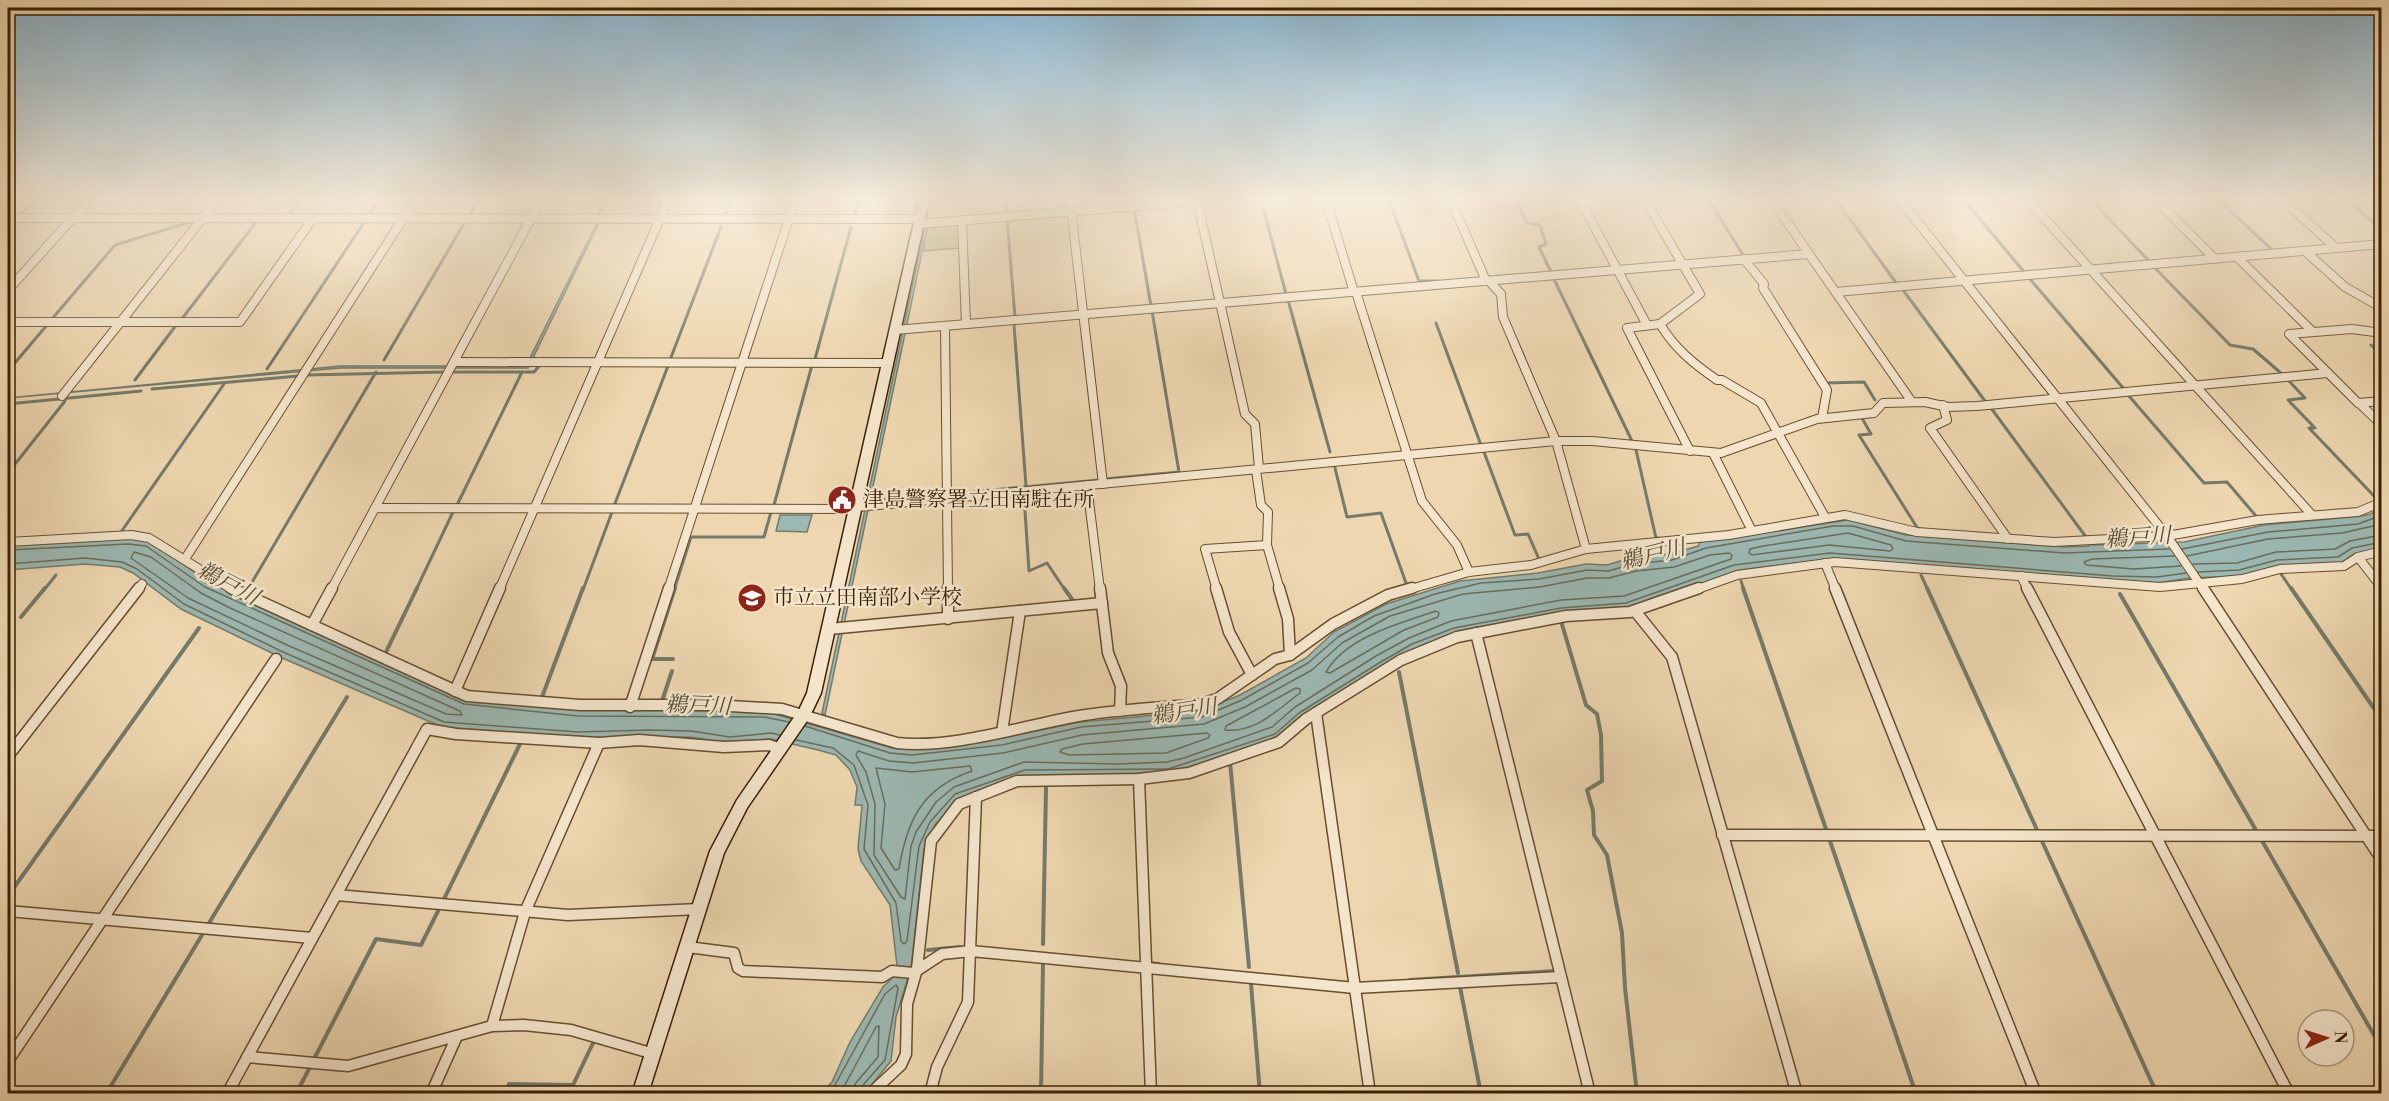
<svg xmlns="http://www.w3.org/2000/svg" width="2389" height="1101" font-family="'Libre Bodoni','Noto Serif JP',serif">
<rect width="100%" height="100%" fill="#eed7b0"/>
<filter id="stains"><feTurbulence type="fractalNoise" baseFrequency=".00333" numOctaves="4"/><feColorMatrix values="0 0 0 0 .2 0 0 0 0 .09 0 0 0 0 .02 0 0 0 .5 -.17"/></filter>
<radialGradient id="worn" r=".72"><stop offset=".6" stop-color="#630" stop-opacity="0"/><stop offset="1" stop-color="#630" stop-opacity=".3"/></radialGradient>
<polygon fill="#bcbd88" stroke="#7a6e45" stroke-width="1.5" points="959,222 959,248 923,251 928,224"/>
<g fill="#9bb8b2" stroke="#747b6c" stroke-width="1.5">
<polygon points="598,221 916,223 599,223 528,368 340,368 8,398 341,366 526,366"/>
<polygon points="928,224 825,715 822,713 925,226"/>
<polygon points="2382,507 2381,548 2354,554 2341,563 2277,566 2240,576 2189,578 2158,583 1830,559 1740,570 1627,609 1415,650 1278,739 1169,775 1025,776 959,799 935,825 924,849 911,968 896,1017 891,1061 864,1094 821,1093 832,1082 850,1042 883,987 894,976 897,966 890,905 861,861 858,849 862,805 855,805 857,787 850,770 836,755 818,750 771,739 730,743 690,737 578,738 442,727 280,657 181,609 133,573 120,567 85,564 8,570 8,544 128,538 148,540 209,582 447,692 578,710 764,711 892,748 912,749 982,742 1080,722 1201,711 1240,695 1306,658 1334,632 1386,604 1460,581 1538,573 1586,564 1607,565 1630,558 1670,554 1698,546 1700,542 1848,520 1906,535 2065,547 2089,546 2088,542 2090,542 2092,545 2184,542 2264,525 2361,516 2371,514"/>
<polygon points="780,515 812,515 807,532 776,531"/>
</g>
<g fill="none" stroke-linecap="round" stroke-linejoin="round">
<g stroke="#6a6c5a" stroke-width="1.5">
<polygon points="1848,533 1891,545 1893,549 1890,551 1829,545 1752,555 1749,553 1750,549 1763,546"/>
<polyline points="2182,549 2268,532 2358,524 2382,515"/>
<polyline points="8,550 128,544 146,546 205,587 464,704 578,716 764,717 789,722"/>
<polygon points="134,552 151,557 201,593 230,608 460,711 462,715 446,714 287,645 188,598 131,558"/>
<polygon points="1729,553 1732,555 1731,559 1624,596 1561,600 1451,621 1409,638 1376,656 1295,707 1272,727 1184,758 1167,762 1118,764 1024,762 954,787 936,802 916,832 911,846 905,899 901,897 874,855 875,804 866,772 856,755 858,751 889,761 913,763 1003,753 1082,735 1204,724 1245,707 1312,670 1342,643 1390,616 1463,594 1540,587 1587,578 1609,578 1636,571 1674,567 1710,555"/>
<polyline points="2175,556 2092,559 2084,562 2086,565 2134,569 2181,566"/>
<polyline points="2187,556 2268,539 2342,533 2382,524"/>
<polyline points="8,564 85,558 122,562 137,569 184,604 283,652 444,722 578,732 650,730 691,731 730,737 771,733 780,735"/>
<polyline points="2193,564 2237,563 2276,552 2335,549 2350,541 2382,535"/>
<polyline points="2198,572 2239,570 2277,560 2338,557 2352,548 2382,542"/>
<path d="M1436,611L1439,613L1438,617L1404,630L1330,673L1326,672C1346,637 1400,623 1436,611Z"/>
<path d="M1296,688L1300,689V693C1277,710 1256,733 1225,730L1226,726Z"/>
<polyline points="805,726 890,753 912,755 1002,745 1081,727 1202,717 1242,700 1308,663 1338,637 1374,616 1435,594 1481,583 1539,579 1587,570 1608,571 1634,564 1672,560 1706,548 1833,526 1853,526 1906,541 2064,553 2169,549"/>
<polygon points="1207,733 1210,735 1208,738 1166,753 1069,755 1060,752 1062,749 1083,744"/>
<polyline points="796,740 833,748 854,765 868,805 864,849 896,903 901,941 904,944 907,941 919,846 930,822 955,794 1025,770 1168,769"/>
<path d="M970,766L972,771C922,788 907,820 899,869L895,870L881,848L885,804L876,768L912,772Z"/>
<polyline points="1168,769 1275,734 1299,713 1379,663 1412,644 1454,628 1561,608 1626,603 1734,565 1830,553 2113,576 2157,577 2186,573"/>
<polyline points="830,1094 885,994 896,985 898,988 885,1060 864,1084 860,1094"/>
<polyline points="840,1094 876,1027 879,1026 878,1057 855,1084 852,1094"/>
</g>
<g stroke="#747b6c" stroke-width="3">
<polyline points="1006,200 1006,212"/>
<polyline points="1261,200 1286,294"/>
<polyline points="1389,200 1419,281 1438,281"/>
<polyline points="1516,200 1527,223 1540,225 1546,244 1539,247 1551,272"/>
<polyline points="1709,200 1743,255"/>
<polyline points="1836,200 1897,284"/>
<polyline points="1964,200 2025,273"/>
<polyline points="2091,200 2149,261"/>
<polyline points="2219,200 2272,250"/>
<polyline points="2347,200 2382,230"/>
<polyline points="1134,208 1151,306"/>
<polyline points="20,215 35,200"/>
<polyline points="369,215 379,200"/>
<polyline points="287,216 301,200"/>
<polyline points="469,216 478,200"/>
<polyline points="598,216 605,200"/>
<polyline points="725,217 731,200"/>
<polyline points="854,217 859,200"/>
<polyline points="1007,218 1015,317"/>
<polyline points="8,229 16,220"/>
<polyline points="2155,268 2230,345 2253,349 2282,374"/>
<polyline points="1553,277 1632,441"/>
<polyline points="2030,279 2124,389"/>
<polyline points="1903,290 1985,401"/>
<polyline points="1288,300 1330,452"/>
<polyline points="51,320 115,245 194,221"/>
<polyline points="181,320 257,221"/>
<polyline points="1436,323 1481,445"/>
<polyline points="1014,325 1026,486"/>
<polyline points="2371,345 2382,355"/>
<polyline points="815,359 851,227"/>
<polyline points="384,360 466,220"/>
<polyline points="670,360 721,227"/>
<polyline points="267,369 365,221"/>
<polyline points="8,371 47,325"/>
<polyline points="454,372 534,372 539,366"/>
<polyline points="307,375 444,372"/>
<polyline points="135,380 177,324"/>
<polyline points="2289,381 2305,398 2288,400 2315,428 2309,428 2375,497"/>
<polyline points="1826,383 1864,382 1875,400"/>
<polyline points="152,389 298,376"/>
<polyline points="2129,396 2204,483 2227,482 2256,516"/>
<polyline points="8,404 141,391"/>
<polyline points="1991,408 2086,537"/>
<polyline points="1862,418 1871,434 1859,435 1918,529"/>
<polyline points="1636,450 1656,538 1659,538"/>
<polyline points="1484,452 1515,535 1528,534 1539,559"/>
<polyline points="1335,468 1347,517 1381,513 1406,583"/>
<polyline points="8,473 65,401"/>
<polyline points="1105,479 1179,472 1152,311"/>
<polyline points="950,494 1099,480"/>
<polyline points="1024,496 1029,571 1047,563 1065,590"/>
<polyline points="873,501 943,495"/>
<polyline points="457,505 522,372"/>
<polyline points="774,505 812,365"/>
<polyline points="614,506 668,366"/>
<polyline points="121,532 224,384"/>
<polyline points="2281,574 2292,590"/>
<polyline points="1921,575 1928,590"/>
<polyline points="1741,581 1744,590"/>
<polyline points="248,589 376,372"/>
<polyline points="44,590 56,575"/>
<polyline points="416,590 453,512"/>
<polyline points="583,590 612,512"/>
<polyline points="674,590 691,537 764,537 771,512"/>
</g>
<g stroke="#747b6c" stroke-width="4">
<polyline points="1064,588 1074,602"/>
<polyline points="1743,588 1827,832"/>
<polyline points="1927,588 2038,832"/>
<polyline points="2291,588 2382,720"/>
<polyline points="2120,594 2257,832"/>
<polyline points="21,617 45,588"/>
<polyline points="1561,621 1586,705 1597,714 1601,735 1602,781 1587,790 1593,811 1594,835 1607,855 1622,933 1625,988 1637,1094"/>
<polyline points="8,633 13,627"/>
<polyline points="386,652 417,588"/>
<polyline points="673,659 652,659 675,588"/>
<polyline points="1399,672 1458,973"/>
<polyline points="542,697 583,588"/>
<polyline points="662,701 672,671"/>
<polyline points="1230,762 1249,967"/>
<polyline points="1829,838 1916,1094"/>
<polyline points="2041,839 2157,1094"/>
<polyline points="2261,839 2382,1049"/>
<polyline points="8,896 199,628"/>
<polyline points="444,899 521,742"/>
<polyline points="209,923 347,697"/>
<polyline points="1043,944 1046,788"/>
<polyline points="928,950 960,947"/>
<polyline points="1151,963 1159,964"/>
<polyline points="1410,980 1555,971"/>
<polyline points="1251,984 1260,1094"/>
<polyline points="1460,987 1481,1094"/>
<polyline points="313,1061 376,939 421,945 438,911"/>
<polyline points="106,1094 202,935"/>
<polyline points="296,1094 310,1067"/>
<polyline points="505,1094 509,1084 573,1085 594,1041"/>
<polyline points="1041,1094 1043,963"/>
</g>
<g stroke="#664e2e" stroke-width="10">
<g id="street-far1">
<polyline points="1070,200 1103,484"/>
<polyline points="1197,200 1245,414 1255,424 1259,468"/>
<polyline points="1326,200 1354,292"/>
<polyline points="1451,200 1486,281"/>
<polyline points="1580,200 1647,325"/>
<path d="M1645,200L1700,294L1660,324C1675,349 1694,364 1717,380H1722L1761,403L1825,517"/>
<polyline points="1772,200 1809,254"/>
<polyline points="1900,200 2167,536 2204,590"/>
<polyline points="2028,200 2312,515"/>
<polyline points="2156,200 2215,259"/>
<polyline points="2283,200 2336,248"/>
<polyline points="8,218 920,219"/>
<polyline points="962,220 966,324"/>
<polyline points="919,224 1212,200"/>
<polyline points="2305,251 2345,287 2382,308"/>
<polyline points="2237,257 2313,332"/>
<polyline points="1744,259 1764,284 1763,288 1827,390 1822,418"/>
<polyline points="1489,281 1501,294 1503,317 1556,441 1586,549"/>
<polyline points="8,290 89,200"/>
<polyline points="1356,292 1422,501 1457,545 1469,572"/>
<polyline points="1836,292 2382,244"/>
<polyline points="8,322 240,322 313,218"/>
<polyline points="1660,324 1627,328 1690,451"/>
<polyline points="945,327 948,590"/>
<polyline points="895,330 1809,254 1912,402"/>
<polyline points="454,362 888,363"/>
<polyline points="2328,373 2289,334 2352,329 2382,333"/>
<polyline points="62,396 217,200"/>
<polyline points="2359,403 2382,425"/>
<polyline points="1943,405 1947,420 1930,428 2008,539"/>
<polyline points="1713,453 1752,531"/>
<polyline points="1256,470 1261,505 1268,512 1267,545 1280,590"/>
<polyline points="1087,485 1100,590"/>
<polyline points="857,507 1556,441 1592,441 1721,453 1817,419 1874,413 1883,403 1925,402 1948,407 1977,406 2328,373 2358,403 2382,401"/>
<polyline points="375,508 541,200"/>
<polyline points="8,542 131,535 149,538 233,590"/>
<polyline points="2382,551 2358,557 2382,588"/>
<polyline points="185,559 415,200"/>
<polyline points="1825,563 1836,590"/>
<polyline points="2021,576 2028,590"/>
<polyline points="138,590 142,584"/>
<polyline points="331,590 375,508 856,509"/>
<polyline points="499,590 668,200"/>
<polyline points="668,590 795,200"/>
<polyline points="1217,590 1205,549 1267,545"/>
<polyline points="1407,590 1469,572 1531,565 1586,549 1729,535 1845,515 1917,532 2054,542 2167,536 2258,520 2358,512 2382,502"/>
<polyline points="1695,590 1737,575 1835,562 2160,587 2242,579 2280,569 2344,566 2358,557"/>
</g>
</g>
<g stroke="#664e2e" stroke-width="13">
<g id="street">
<path d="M231,588L467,696L580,705H712L782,709L897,743C950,749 1020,727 1073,717C1115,709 1159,708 1201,704L1217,699L1275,659L1290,655L1333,624L1388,595L1412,588"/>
<polyline points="948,588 948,619"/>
<polyline points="1100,588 1108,653 1121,686 1120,711"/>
<polyline points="1216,588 1229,632 1252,675"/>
<polyline points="1279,588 1288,619 1290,655"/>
<polyline points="1835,588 2036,1094"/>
<polyline points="2027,588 2289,1094"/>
<polyline points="2203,588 2382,860"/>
<polyline points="1635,611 1672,657 1797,1094"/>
<polyline points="312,625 332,588"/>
<polyline points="829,629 1102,603"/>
<polyline points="1476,633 1590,1094"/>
<polyline points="455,691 500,588"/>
<polyline points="630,707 669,588"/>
<polyline points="1316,713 1370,1094"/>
<polyline points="1002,732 1020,611"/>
<polyline points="8,756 139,588"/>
<polyline points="1139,779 1151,1094"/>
<polyline points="1722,835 2382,836"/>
<polyline points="336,895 568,915 699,909"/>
<polyline points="8,911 312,938"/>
<polyline points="688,947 734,953 738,968 743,971 882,977 892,971 913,973 942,954 971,951 1355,988 1560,977"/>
<polyline points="492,1026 525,912 599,743"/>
<polyline points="247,1057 348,1066 492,1026 524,1025 571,1030 654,1054"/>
<polyline points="8,1061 276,659"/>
<polyline points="227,1094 427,729 456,734 599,743 639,740 724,747 769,745 781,749"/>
<polyline points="431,1094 457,1036"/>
<polyline points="870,1094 901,1065 906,1054 907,1004 917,969 931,841 959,804 1017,781 1139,779 1189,773 1279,742 1306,719 1401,660 1457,637 1566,616 1630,612 1699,588"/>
<polyline points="930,1094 937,1067 968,1002 976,797"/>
</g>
</g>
<g stroke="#392002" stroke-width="3">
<polygon id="secondary" points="919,200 929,200 821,693 809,718 747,808 724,853 648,1094 632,1094 710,851 737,800 799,710 807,693"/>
</g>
<use href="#street-far1" stroke="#f4e5cc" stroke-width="8"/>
<use href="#street" stroke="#f4e5cc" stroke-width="10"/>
<use href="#secondary" fill="#f4e5cc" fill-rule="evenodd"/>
</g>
<linearGradient id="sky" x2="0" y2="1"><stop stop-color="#89b6d2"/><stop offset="0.56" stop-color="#f7eddb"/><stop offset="1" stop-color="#f7eddb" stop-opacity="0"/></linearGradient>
<rect width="2389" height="355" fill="url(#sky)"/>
<defs>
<g id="civic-disc" transform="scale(1.5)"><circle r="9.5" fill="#8f2418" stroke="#f4e5cc"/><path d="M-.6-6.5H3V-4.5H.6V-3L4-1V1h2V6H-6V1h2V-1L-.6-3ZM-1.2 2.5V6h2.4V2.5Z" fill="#fff"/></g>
<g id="school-disc" transform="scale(1.5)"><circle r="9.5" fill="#8f2418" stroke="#f4e5cc"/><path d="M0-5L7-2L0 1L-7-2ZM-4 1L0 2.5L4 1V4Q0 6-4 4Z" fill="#fff"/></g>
</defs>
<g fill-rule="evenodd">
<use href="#civic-disc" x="842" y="500"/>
<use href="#school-disc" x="752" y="598"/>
</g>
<g text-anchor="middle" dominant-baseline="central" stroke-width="5" stroke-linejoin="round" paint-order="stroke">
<g font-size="21" fill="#392002" stroke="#f4e5cc" text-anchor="start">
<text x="863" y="500">津島警察署立田南駐在所</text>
<text x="773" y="598">市立立田南部小学校</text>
</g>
<g font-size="22" font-style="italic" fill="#564e37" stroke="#f4e5cc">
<text transform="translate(2138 538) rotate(-4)">鵜戸川</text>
<text transform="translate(1653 555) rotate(-14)">鵜戸川</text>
<text transform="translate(228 584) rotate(28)">鵜戸川</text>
<text transform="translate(698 706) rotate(2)">鵜戸川</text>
<text transform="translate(1184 712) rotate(-9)">鵜戸川</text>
</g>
</g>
<rect width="2389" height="1101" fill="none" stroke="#eed7b0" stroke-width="30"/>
<rect x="9" y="9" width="2371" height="1083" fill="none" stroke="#392002" stroke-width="3"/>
<rect x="15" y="15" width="2359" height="1071" fill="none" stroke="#392002" stroke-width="1.5"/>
<g transform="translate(2326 1038) rotate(87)"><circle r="28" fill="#f4e5cc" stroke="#a9967b" stroke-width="1.5"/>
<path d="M0-4.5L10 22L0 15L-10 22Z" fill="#8f2418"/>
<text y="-9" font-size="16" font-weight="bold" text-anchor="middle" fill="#392002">N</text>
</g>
<rect width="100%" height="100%" filter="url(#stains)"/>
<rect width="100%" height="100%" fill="url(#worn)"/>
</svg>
